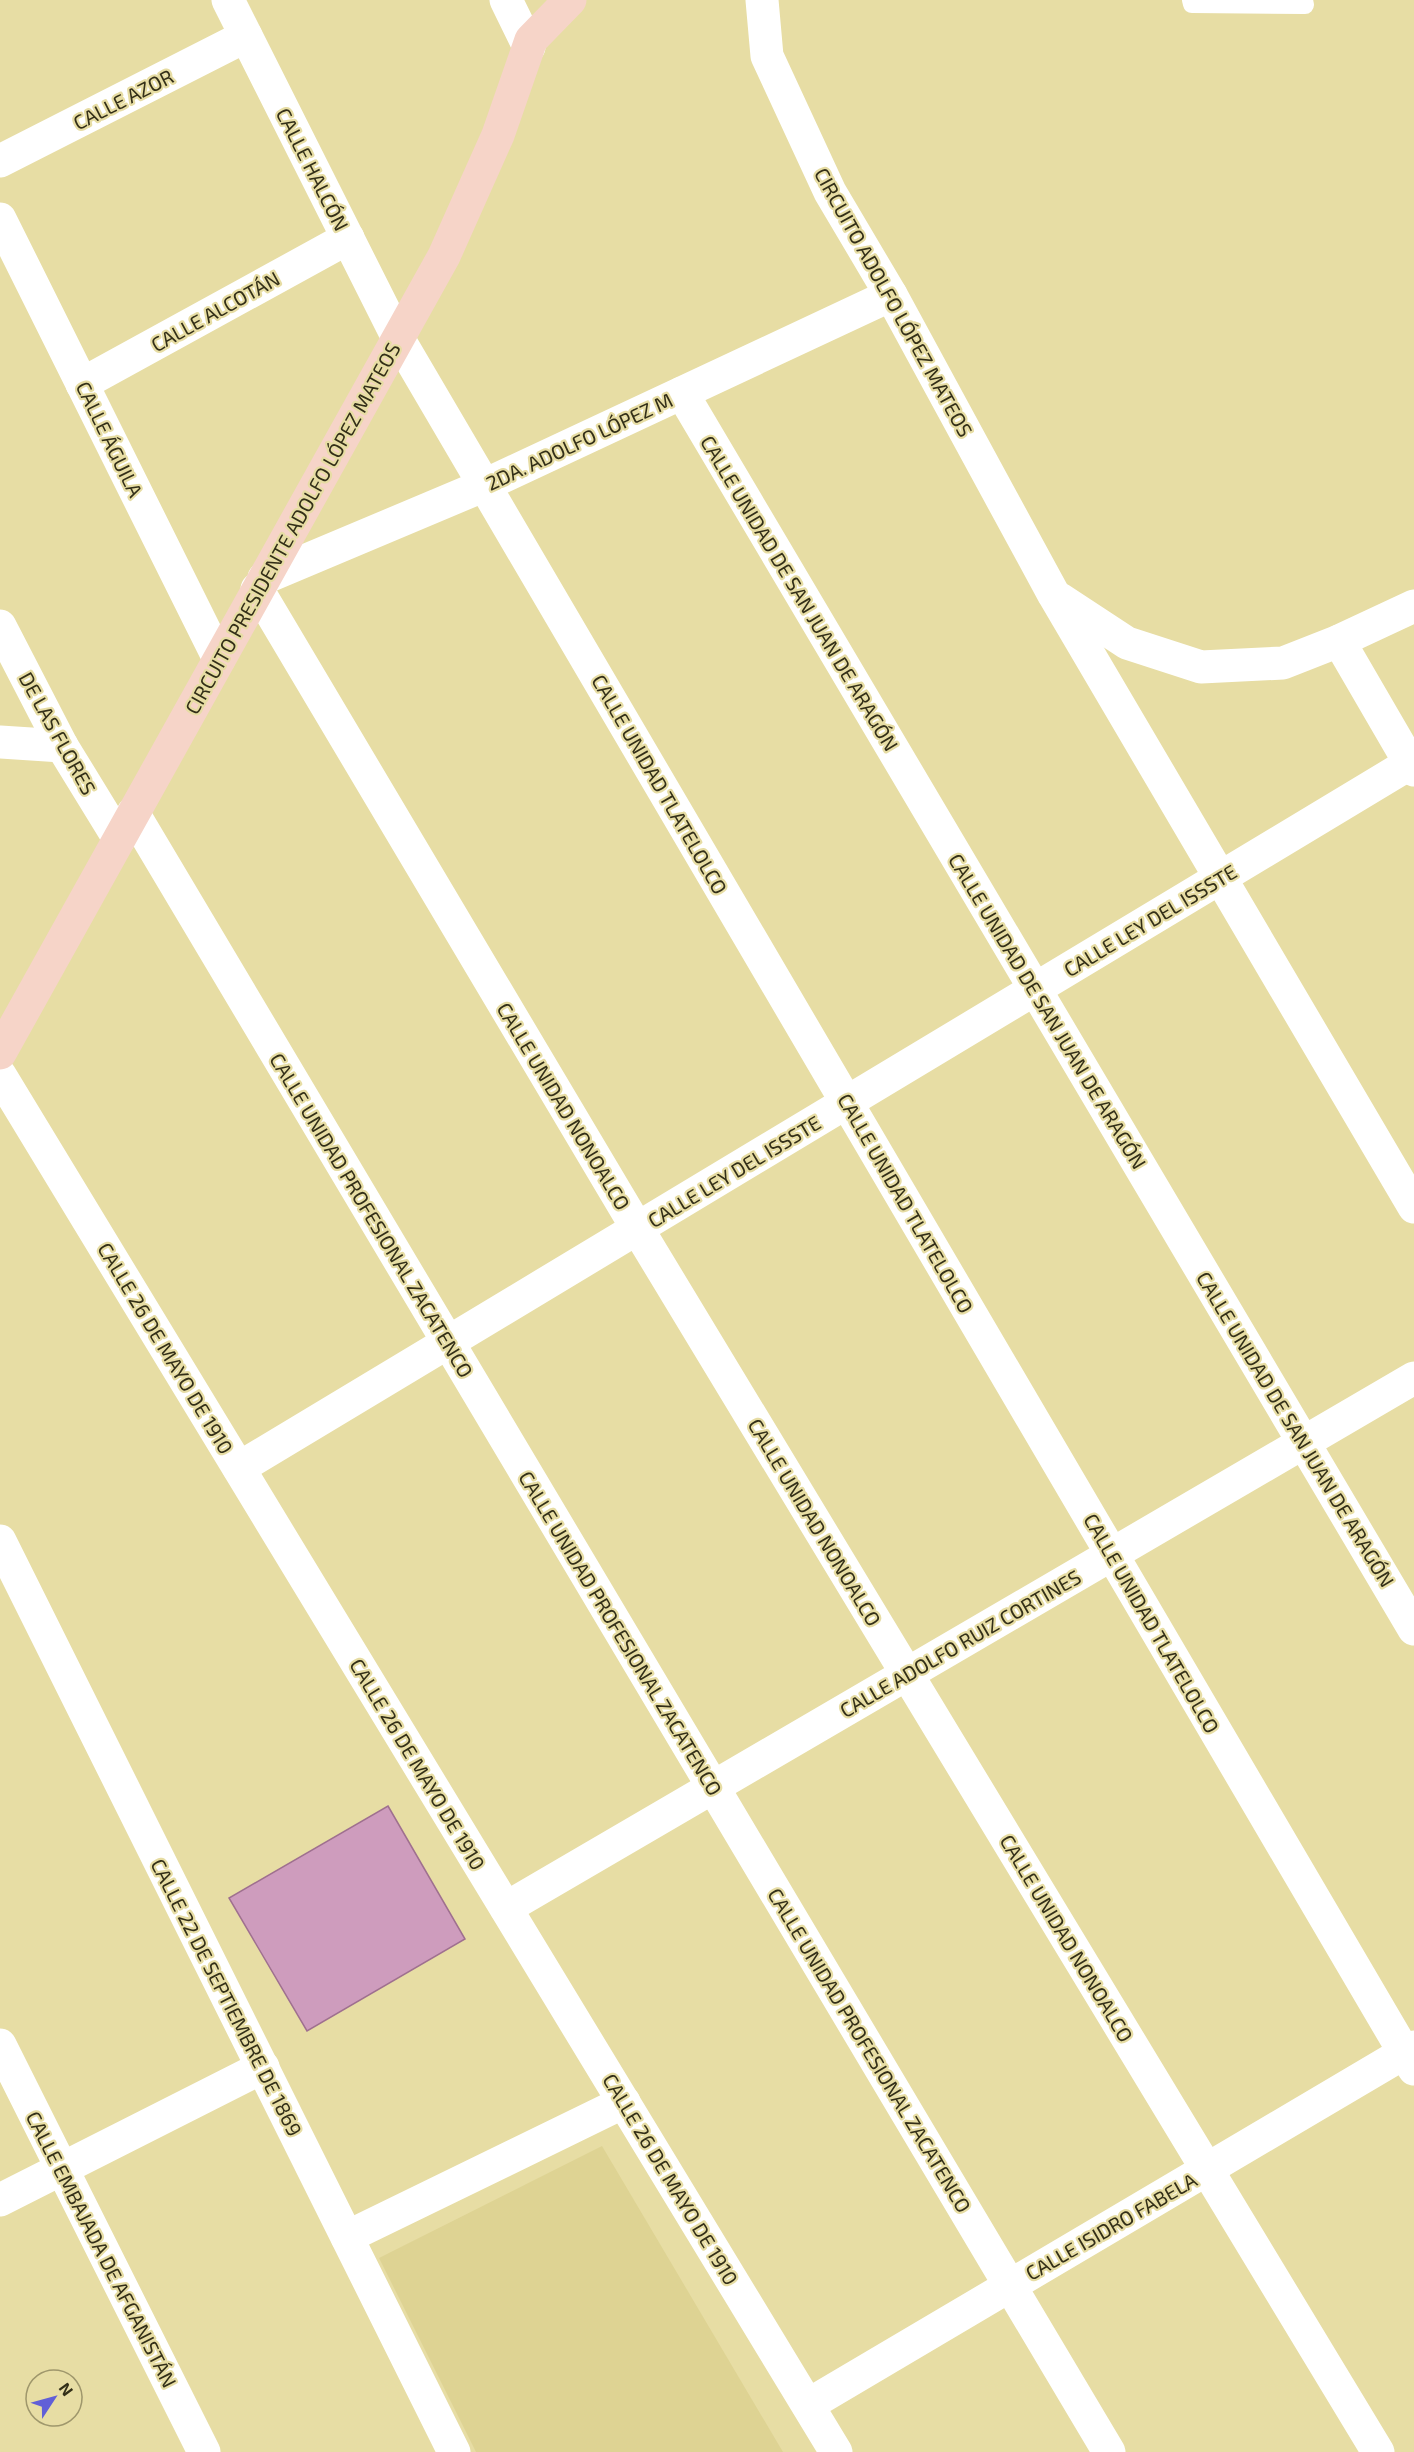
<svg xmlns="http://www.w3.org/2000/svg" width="1414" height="2452" font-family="'Exo 2',sans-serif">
<rect width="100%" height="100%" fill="#e7dda4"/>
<polygon fill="#ded393" points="602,2146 783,2452 476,2452 379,2258"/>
<polygon fill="#ce9cbd" stroke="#9f708f" stroke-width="1.5" points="388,1806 465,1939 307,2031 229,1898"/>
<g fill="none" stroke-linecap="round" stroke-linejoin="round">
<polyline stroke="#fff" stroke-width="18" points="1191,0 1192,4 1305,5 1304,0"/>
<g stroke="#fff" stroke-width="33">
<polyline points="228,0 398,338 1414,2069"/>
<polyline points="506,0 529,47"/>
<polyline points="762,0 767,56 830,192 891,295 1054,595 1414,1207"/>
<polyline points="0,161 246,36"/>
<polyline points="0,219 219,659"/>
<polyline points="82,384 348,238"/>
<polyline points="682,393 1414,1629"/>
<polyline points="264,578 485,485 891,295"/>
<polyline points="257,589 637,1228 1378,2452"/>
<polyline points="1060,599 1127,643 1201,667 1283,663 1339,641 1414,606"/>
<polyline points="0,626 62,746 119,839"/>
<polyline points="1339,641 1414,770"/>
<polyline points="0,742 62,746"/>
<polyline points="133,813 1109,2452"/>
<polyline points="0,1075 836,2452"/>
<polyline points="239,1468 1414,761"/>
<polyline points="0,1541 454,2452"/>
<polyline points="506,1908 1414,1378"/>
<polyline points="0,2045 204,2452"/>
<polyline points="0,2200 263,2067"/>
<polyline points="347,2237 624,2102"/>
<polyline points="808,2405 1414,2047"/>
</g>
<polyline stroke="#f6d4c8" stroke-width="33" points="0,1053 444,256 498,135 531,40 570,0"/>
</g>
<g text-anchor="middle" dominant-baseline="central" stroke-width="4.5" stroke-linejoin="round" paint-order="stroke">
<g font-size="20" fill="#332f18" stroke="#e7dda4">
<text transform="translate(123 99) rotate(-27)">CALLE AZOR</text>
<text transform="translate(313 169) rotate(63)">CALLE HALCÓN</text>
<text transform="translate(894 302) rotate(61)">CIRCUITO ADOLFO LÓPEZ MATEOS</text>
<text transform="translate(215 311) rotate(-29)">CALLE ALCOTÁN</text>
<text transform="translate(110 439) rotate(64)">CALLE ÁGUILA</text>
<text transform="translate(579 441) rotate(-25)">2DA. ADOLFO LÓPEZ M</text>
<text transform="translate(292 528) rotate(-61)">CIRCUITO PRESIDENTE ADOLFO LÓPEZ MATEOS</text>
<text transform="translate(800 593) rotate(59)">CALLE UNIDAD DE SAN JUAN DE ARAGÓN</text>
<text transform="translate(58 733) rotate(61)">DE LAS FLORES</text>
<text transform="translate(660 784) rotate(60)">CALLE UNIDAD TLATELOLCO</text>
<text transform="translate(1150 920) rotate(-31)">CALLE LEY DEL ISSSTE</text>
<text transform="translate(1048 1011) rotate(59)">CALLE UNIDAD DE SAN JUAN DE ARAGÓN</text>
<text transform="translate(564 1106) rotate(59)">CALLE UNIDAD NONOALCO</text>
<text transform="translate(734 1171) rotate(-31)">CALLE LEY DEL ISSSTE</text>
<text transform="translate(906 1203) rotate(60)">CALLE UNIDAD TLATELOLCO</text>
<text transform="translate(372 1215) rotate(59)">CALLE UNIDAD PROFESIONAL ZACATENCO</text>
<text transform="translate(166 1348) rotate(59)">CALLE 26 DE MAYO DE 1910</text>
<text transform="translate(1296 1429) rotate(59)">CALLE UNIDAD DE SAN JUAN DE ARAGÓN</text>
<text transform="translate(815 1522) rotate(59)">CALLE UNIDAD NONOALCO</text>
<text transform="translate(1152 1623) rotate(60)">CALLE UNIDAD TLATELOLCO</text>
<text transform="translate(621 1633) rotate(59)">CALLE UNIDAD PROFESIONAL ZACATENCO</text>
<text transform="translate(960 1643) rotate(-30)">CALLE ADOLFO RUIZ CORTINES</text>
<text transform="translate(418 1764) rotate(59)">CALLE 26 DE MAYO DE 1910</text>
<text transform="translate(1067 1938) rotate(59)">CALLE UNIDAD NONOALCO</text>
<text transform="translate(227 1997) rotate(63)">CALLE 22 DE SEPTIEMBRE DE 1869</text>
<text transform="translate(870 2050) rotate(59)">CALLE UNIDAD PROFESIONAL ZACATENCO</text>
<text transform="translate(671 2179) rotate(59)">CALLE 26 DE MAYO DE 1910</text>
<text transform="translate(1111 2226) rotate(-30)">CALLE ISIDRO FABELA</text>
<text transform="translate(102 2249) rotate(63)">CALLE EMBAJADA DE AFGANISTÁN</text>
</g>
</g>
<g transform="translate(54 2398) rotate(54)"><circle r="28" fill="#e7dda4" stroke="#9f976c" stroke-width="1.5"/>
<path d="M0-4.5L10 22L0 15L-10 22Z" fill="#615fd7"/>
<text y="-9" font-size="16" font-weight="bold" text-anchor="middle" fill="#332f18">N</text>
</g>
</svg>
